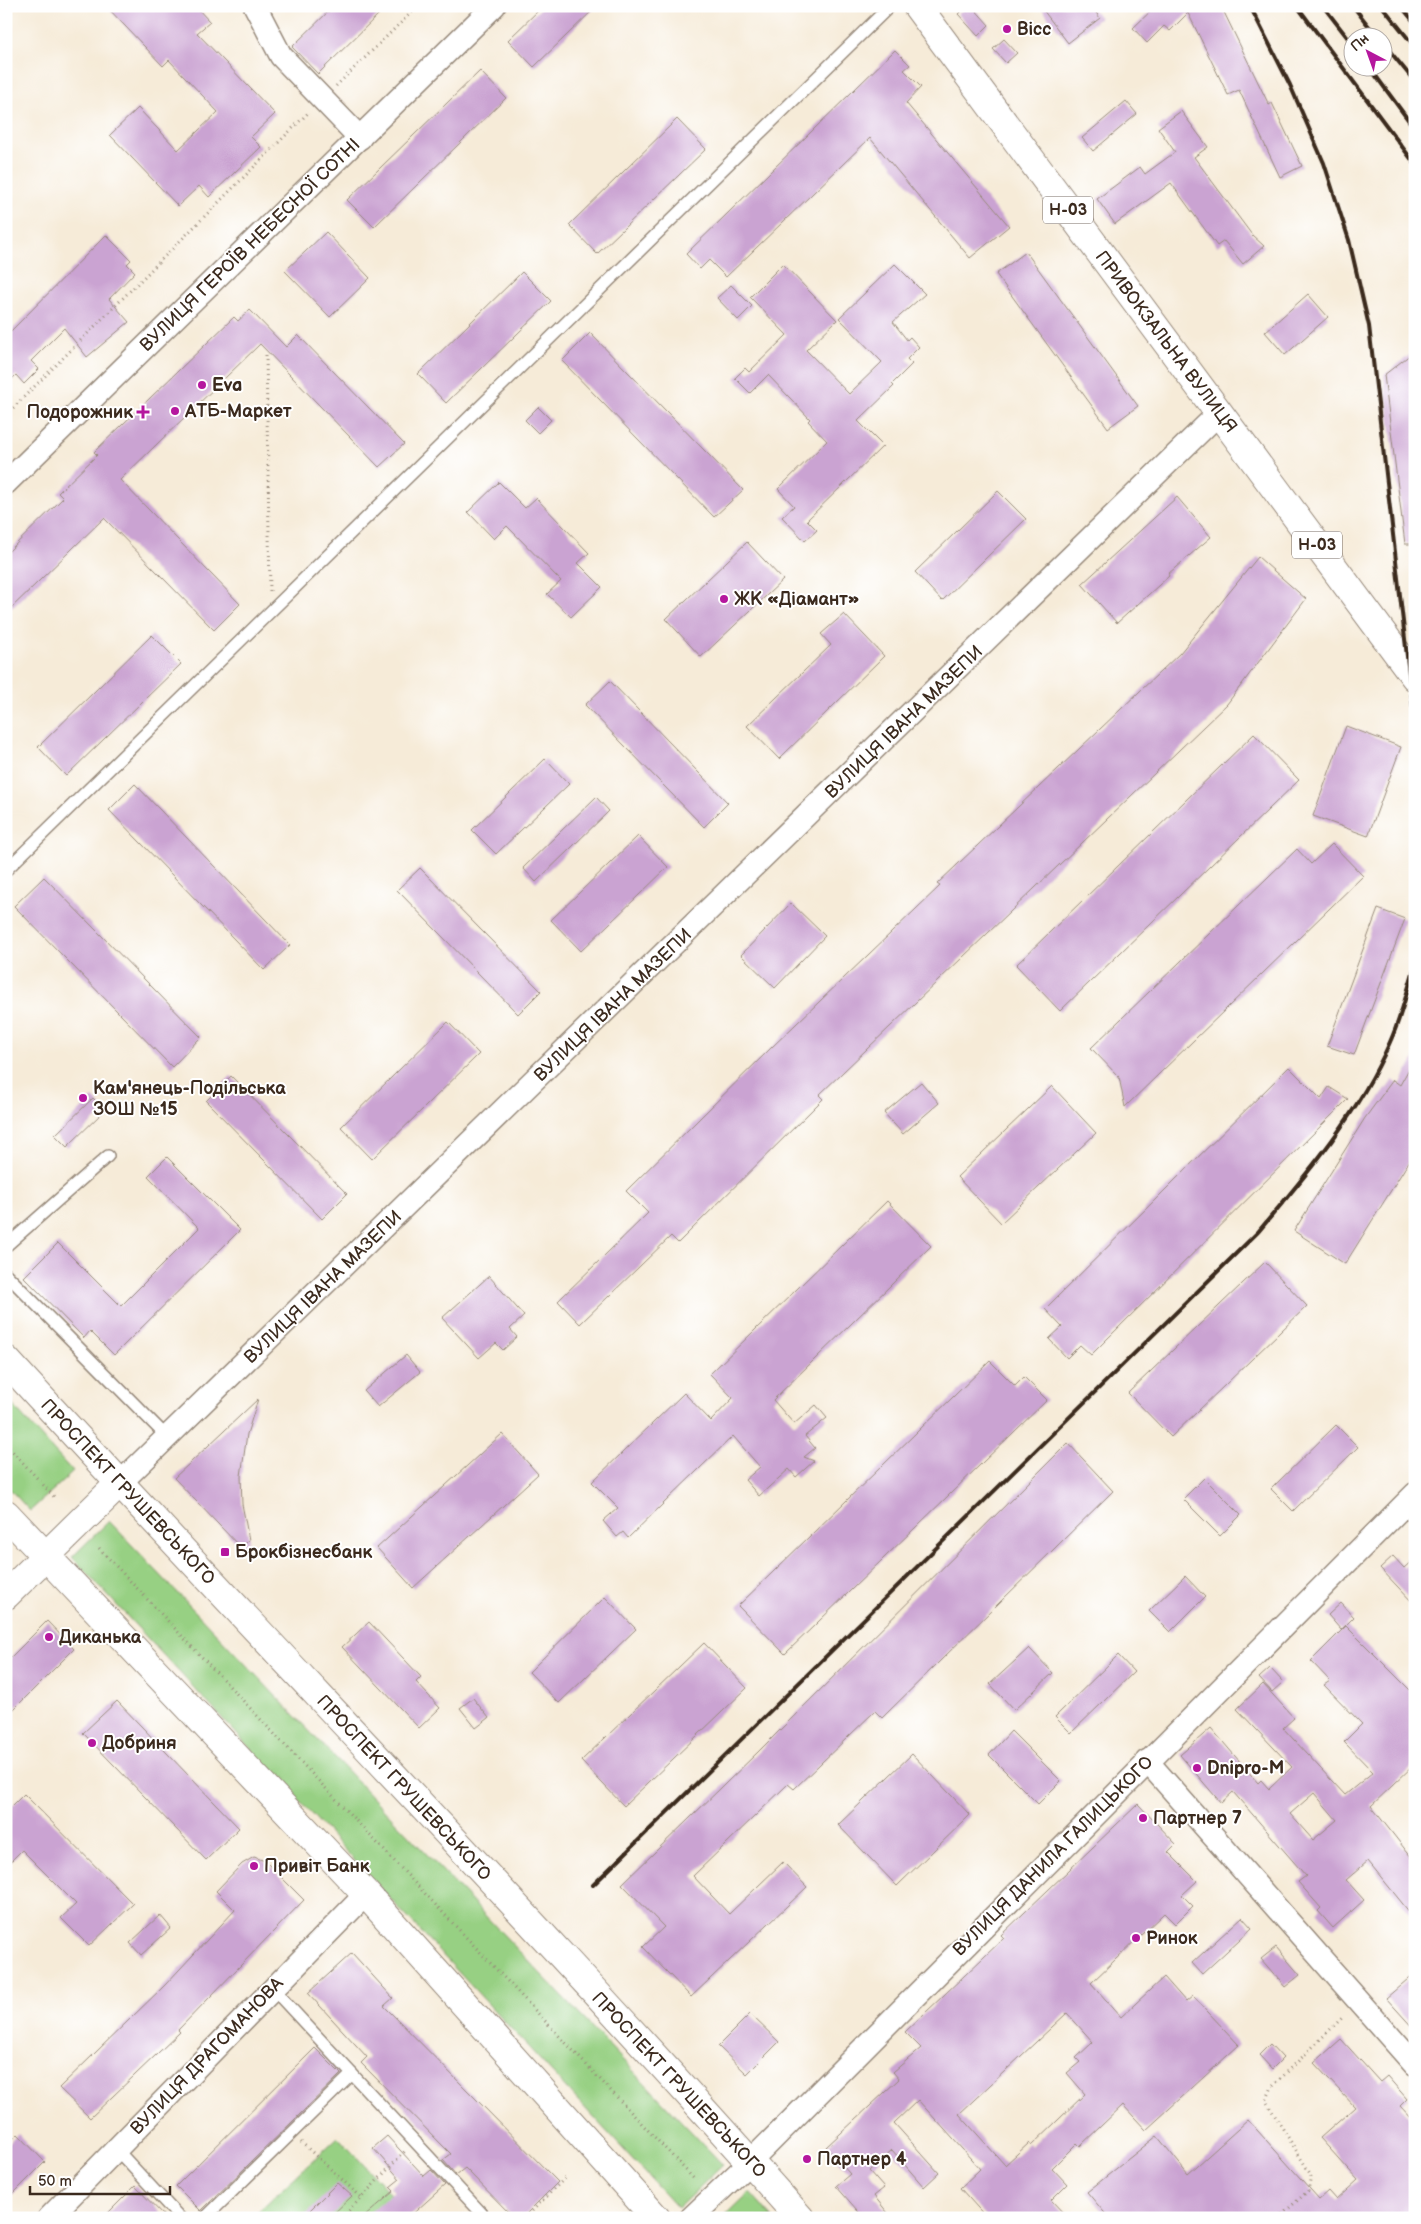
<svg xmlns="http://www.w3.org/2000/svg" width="1421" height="2224" font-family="'Balsamiq Sans',sans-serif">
<rect width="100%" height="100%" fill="#fff"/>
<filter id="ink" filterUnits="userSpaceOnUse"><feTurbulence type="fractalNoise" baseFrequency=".02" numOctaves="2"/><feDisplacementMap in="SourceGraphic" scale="10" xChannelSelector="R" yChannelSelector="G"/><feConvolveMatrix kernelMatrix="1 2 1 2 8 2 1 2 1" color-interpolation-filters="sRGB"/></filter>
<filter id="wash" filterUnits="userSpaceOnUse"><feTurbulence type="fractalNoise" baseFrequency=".0096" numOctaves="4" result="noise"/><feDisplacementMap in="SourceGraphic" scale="20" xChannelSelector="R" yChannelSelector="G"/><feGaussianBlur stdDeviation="1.12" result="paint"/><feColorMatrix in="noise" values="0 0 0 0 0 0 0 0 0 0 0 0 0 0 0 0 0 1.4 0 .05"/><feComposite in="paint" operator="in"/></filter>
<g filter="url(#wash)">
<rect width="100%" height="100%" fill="#f6ebd8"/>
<g fill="#97d083" stroke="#697d50">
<polygon points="6,1398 73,1472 30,1511 6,1485"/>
<polygon points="109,1521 723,2165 678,2208 72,1557"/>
<polygon points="338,2137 413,2218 251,2218"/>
<polygon points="750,2192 773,2218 723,2218"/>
</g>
<g id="blocks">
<g fill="#caa3d2" fill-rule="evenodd">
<polygon points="106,6 195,6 210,22 197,33 275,114 251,137 261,147 209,197 199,186 178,206 110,135 138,108 178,150 218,112 169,60 163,66"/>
<polygon points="334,6 387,6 318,74 292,47"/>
<polygon points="543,6 597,6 534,67 508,40"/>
<polygon points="967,6 972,6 989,25 978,36 958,14"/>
<polygon points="1040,6 1091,6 1100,18 1068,43"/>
<polygon points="1156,6 1221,6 1269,105 1272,103 1302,166 1280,177 1239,90 1228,95 1188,13 1170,31 1164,26 1147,43 1133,28"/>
<polygon points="1004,39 1017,53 1006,63 993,49"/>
<polygon points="895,50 910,65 904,70 921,87 906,103 1009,226 970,258 870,138 726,277 709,260 700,269 686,254"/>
<polygon points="480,71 506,98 374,227 347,200"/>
<polygon points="1126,101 1137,114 1093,151 1082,138"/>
<polygon points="1181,111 1208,147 1194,157 1252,235 1264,246 1243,264 1224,241 1217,246 1171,183 1115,224 1097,199 1140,167 1145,174 1175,152 1158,128"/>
<polygon points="677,119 706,149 597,254 569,225"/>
<polygon points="326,232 370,278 330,317 285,271"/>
<polygon points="106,235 131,260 127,264 135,272 109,299 129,322 87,357 64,328 31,361 39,369 24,384 16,375 6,385 6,336"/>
<polygon points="1026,252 1138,406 1108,428 996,274"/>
<polygon points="783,264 837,320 806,350 849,394 882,362 839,318 895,264 925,294 893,322 907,340 910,337 919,347 907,359 912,364 892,384 894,386 858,421 883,446 807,520 817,530 805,541 782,517 794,506 778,489 827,441 808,421 810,419 768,375 750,393 735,378 745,368 749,372 787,335 750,297"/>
<polygon points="522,272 551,301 446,403 418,374"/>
<polygon points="731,285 752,306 738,320 717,298"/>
<polygon points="1308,294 1328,317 1285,355 1265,332"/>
<polygon points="250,310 286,347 298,335 404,444 379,467 260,344 120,480 240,604 214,630 104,518 6,613 6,554 63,498 58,493 97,455 94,452 234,317 238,321"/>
<polygon points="590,333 743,490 714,517 562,361"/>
<polygon points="1415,351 1415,544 1405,544 1384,375"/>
<polygon points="538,407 551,420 538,433 525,420"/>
<polygon points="499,482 525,508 536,498 589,553 578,563 602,587 571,617 547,594 561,581 507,526 494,539 468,512"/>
<polygon points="998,491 1026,519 942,601 915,572"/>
<polygon points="1177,497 1211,537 1168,574 1169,576 1117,623 1082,584"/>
<polygon points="747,542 783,580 701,657 666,619"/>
<polygon points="1258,557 1306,599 1227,704 819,1095 823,1099 678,1243 671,1236 580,1324 558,1301 648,1213 626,1191 772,1047 940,886 937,884 1180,653"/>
<polygon points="844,614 884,656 779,759 747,726 831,645 821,634"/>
<polygon points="152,635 181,664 66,776 38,747"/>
<polygon points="610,681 728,803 704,827 585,705"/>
<polygon points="1346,726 1401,747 1368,836 1313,816"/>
<polygon points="1254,734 1299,780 1060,1011 1016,965"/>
<polygon points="545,759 569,784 496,854 472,830"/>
<polygon points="135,784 290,945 264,970 109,810"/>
<polygon points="596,797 609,811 536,882 523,868"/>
<polygon points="638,836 668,867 581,951 551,920"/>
<polygon points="1332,844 1363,876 1125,1107 1119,1077 1091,1048 1297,849 1311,864"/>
<polygon points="420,868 541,991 518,1014 397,890"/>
<polygon points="44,877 201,1037 172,1067 14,906"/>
<polygon points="791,903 825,936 775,988 741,955"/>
<polygon points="1378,909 1405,919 1354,1055 1327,1046"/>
<polygon points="448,1022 479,1054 372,1159 341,1127"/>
<polygon points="1415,1058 1415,1152 1345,1264 1294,1231 1365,1118 1393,1080 1400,1085"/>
<polygon points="1289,1067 1321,1099 1329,1087 1348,1099 1091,1355 1080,1345 1067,1358 1049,1339 1062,1327 1045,1309"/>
<polygon points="231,1076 347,1194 322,1219 206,1101"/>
<polygon points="921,1082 939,1103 903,1134 884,1113"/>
<polygon points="1052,1086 1096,1133 1001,1223 957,1177"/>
<polygon points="93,1098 105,1110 67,1147 55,1135"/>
<polygon points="167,1157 240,1230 114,1355 90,1331 84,1338 24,1277 58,1243 121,1306 199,1228 148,1176"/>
<polygon points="887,1201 931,1246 773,1400 794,1424 816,1405 827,1418 805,1436 815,1448 804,1457 814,1461 796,1477 789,1469 759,1496 745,1480 760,1467 733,1436 628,1538 623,1532 617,1537 603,1521 618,1508 592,1482 684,1393 711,1421 733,1398 710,1374"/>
<polygon points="1265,1262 1307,1306 1171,1437 1128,1393"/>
<polygon points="489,1276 524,1316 510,1329 517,1337 503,1350 496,1343 479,1358 442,1318"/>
<polygon points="406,1355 420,1372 378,1407 364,1391"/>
<polygon points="990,1361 1015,1386 1024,1377 1047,1400 785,1654 738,1606"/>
<polygon points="258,1399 247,1434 241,1476 242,1504 249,1540 241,1548 174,1478"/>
<polygon points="1336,1425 1358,1447 1293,1511 1271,1489"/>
<polygon points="502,1434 538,1474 413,1588 377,1548"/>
<polygon points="1068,1443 1113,1491 882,1718 875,1711 794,1789 788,1784 693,1876 729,1914 783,1862 807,1887 691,1997 643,1947 664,1927 622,1884 758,1752"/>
<polygon points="1204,1478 1241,1515 1220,1536 1183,1499"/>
<polygon points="1393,1556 1404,1568 1415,1558 1415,1605 1380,1568"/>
<polygon points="1185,1576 1205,1597 1170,1632 1149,1611"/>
<polygon points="605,1597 636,1629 559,1703 529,1672"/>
<polygon points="1341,1603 1354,1617 1341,1630 1328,1615"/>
<polygon points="47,1621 74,1649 6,1717 6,1662"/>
<polygon points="369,1622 421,1677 416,1682 440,1708 419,1728 342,1647"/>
<path d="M1346,1626L1415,1695V1764L1371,1806L1415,1862V1919L1368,1861L1346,1880L1364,1900L1333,1928L1318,1911L1321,1908L1298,1882L1306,1876L1233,1792L1221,1803L1180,1755L1211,1728L1258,1783L1261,1780L1269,1789L1292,1767L1237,1709L1263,1684L1294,1718L1283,1728L1345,1795L1373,1772L1344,1742L1362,1724L1324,1685L1330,1681L1311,1661ZM1314,1793L1337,1820L1313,1840L1290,1814Z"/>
<polygon points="704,1643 747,1688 624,1806 581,1761"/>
<polygon points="1029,1648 1053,1673 1014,1710 990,1684"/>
<polygon points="1118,1655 1134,1672 1071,1733 1055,1717"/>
<polygon points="1270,1668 1283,1682 1272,1692 1259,1678"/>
<polygon points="473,1698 489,1718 476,1728 460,1708"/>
<polygon points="117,1701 239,1828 206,1860 83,1733"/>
<polygon points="1011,1731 1061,1781 1038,1804 989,1755"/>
<polygon points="912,1754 970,1815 897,1886 838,1825"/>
<polygon points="24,1794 133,1904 89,1946 61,1918 76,1904 22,1850 6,1866 6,1812"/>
<path d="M1138,1804L1176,1844L1168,1852L1197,1881L1182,1895L1193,1906L1175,1924L1164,1913L1091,1983L1121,2017L1164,1977L1186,2002L1193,1996L1239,2045L1146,2130L1123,2105L1080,2146L1077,2143L1052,2168L1067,2184L1051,2200L1068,2218H987L960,2188L980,2169L918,2100L894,2123L939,2173L924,2187L892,2150L869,2171L884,2188L874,2196L892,2218H864L836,2186L850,2174L826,2147L899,2079L893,2072L921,2048L905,2032L1004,1938L1001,1935ZM1067,2013L1093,2042L1076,2058L1080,2062L1067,2073L1085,2094L1031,2146L1029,2143L1005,2165L959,2114Z"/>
<polygon points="254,1857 265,1861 304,1900 178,2030 180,2032 90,2118 59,2088 165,1985 235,1910 216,1891 242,1864"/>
<polygon points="160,1915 171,1928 141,1955 130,1943"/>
<polygon points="1242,1917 1252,1928 1202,1974 1192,1963"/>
<polygon points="1276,1947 1300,1975 1285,1987 1261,1959"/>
<polygon points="352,1953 393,1998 384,2006 558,2182 522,2218 514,2218 465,2168 456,2175 443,2160 451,2154 361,2063 367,2057 308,1993"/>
<polygon points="1415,1973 1415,2030 1386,1998"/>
<polygon points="750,2014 779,2042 747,2074 718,2046"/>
<polygon points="1341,2039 1380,2082 1387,2076 1407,2099 1400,2106 1415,2122 1415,2209 1405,2218 1109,2218 1087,2192 1157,2136 1188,2174 1248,2120 1319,2199 1328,2191 1336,2200 1358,2180 1320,2138 1355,2107 1314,2063"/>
<polygon points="1270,2044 1283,2058 1272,2069 1259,2055"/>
<polygon points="315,2048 341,2074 201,2211 176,2186"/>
<polygon points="18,2134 45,2162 6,2201 6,2146"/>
<polygon points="387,2136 424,2176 431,2170 445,2185 408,2218 363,2218 394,2191 390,2187 400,2179 373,2148"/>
<polygon points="337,2183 352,2196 329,2218 302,2218"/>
<polygon points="135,2186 166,2218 103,2218"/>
</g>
</g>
</g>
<g filter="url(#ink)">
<use href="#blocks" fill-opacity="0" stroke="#988a7b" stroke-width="1"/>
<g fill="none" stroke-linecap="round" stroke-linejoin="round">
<g stroke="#988a7b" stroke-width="14">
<g id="lane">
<polyline points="6,870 890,6"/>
<polyline points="6,1246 108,1156"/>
<polyline points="6,1274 167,1437"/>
<polyline points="273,1989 486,2218"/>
<polyline points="116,2149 180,2218"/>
<polyline points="205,2218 352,2074"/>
</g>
</g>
<g stroke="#988a7b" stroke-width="25">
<g id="street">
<polyline points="255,6 281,56 360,138"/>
<polyline points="6,483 494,6"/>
<polyline points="119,1484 1219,413"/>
<polyline points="1147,1761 1415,2065"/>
<polyline points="49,2218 366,1894"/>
<polyline points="691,2218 750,2162 1415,1494"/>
</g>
</g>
<g stroke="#988a7b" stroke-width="30">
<g id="secondary">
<path d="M6,1360C269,1647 541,1926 800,2218"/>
<polyline points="6,1514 366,1894 656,2218"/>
<polyline points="6,1595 119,1484"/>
</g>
</g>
<g stroke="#988a7b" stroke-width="30">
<polyline id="primary" points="917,6 1415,677"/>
</g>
<g stroke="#988a7b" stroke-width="3" stroke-dasharray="1 4" stroke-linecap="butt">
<polyline points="336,86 418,6"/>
<polyline points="266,355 270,592"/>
<polyline points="6,415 308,113"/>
<polyline points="6,1444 56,1499"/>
<polyline points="99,1548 695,2180"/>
<polyline points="301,2142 361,2197"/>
<polyline points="729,2217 729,2218"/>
<polyline points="342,2218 406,2150"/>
<polyline points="525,2218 567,2176"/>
<polyline points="1278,2218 1308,2191 1311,2175 1266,2101 1272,2087 1344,2016"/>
</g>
<use href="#lane" stroke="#fff" stroke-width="11"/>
<use href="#street" stroke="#fff" stroke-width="22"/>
<use href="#secondary" stroke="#fff" stroke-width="28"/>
<use href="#primary" stroke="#fff" stroke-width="28"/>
<g stroke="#3b2a1e" stroke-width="4">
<polyline points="1250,6 1290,85 1324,163 1349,240 1369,326 1415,726"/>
<polyline points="1297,6 1415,164"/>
<polyline points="1323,6 1354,46"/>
<polyline points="1353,6 1378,38"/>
<polyline points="1382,6 1415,47"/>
<polyline points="1401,6 1415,23"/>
<polyline points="1384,44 1415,82"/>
<polyline points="1370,68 1415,129"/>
<path d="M593,1885L1258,1232C1308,1173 1359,1113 1390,1042C1401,1018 1407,991 1415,966"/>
</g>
</g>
</g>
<g fill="#b5179e" stroke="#fff" stroke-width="2">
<circle cx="1007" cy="29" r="5"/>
<circle cx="202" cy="385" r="5"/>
<circle cx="175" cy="411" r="5"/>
<path d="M140.5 404.5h5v5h5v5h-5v5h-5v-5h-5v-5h5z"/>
<circle cx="724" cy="599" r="5"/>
<circle cx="83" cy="1098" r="5"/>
<rect x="220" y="1547" width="10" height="10" rx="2.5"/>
<circle cx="49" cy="1637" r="5"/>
<circle cx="92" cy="1743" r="5"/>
<circle cx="1197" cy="1768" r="5"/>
<circle cx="1143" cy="1818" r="5"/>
<circle cx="254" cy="1866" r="5"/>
<circle cx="1136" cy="1938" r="5"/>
<circle cx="807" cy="2159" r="5"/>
</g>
<g text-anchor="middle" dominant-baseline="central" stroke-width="4" stroke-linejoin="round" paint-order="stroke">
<g fill="#fff" stroke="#766a62" stroke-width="1">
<rect x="1043" y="196.5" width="50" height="27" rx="4"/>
<rect x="1292" y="531.5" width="50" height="27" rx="4"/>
</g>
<g font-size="16" font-weight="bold" fill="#3b2a1e">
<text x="1068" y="210">Н-03</text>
<text x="1317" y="545">Н-03</text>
</g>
<g font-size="18" font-weight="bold" fill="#3b2a1e" stroke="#fff" text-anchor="start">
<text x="1017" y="29">Вісс</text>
<text x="212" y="385">Eva</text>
<text x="185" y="411">АТБ-Маркет</text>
<text x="133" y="412" text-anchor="end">Подорожник</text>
<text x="734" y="599">ЖК «Діамант»</text>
<text x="93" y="1088">Кам'янець-Подільська<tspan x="93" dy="21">ЗОШ №15</tspan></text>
<text x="235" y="1552">Брокбізнесбанк</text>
<text x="59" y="1637">Диканька</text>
<text x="102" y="1743">Добриня</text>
<text x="1207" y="1768">Dnipro-M</text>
<text x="1153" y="1818">Партнер 7</text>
<text x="264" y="1866">Привіт Банк</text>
<text x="1146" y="1938">Ринок</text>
<text x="817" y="2159">Партнер 4</text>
</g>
<g font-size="18" fill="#3b2a1e" stroke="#fff">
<text transform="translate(250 245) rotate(-44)">ВУЛИЦЯ ГЕРОЇВ НЕБЕСНОЇ СОТНІ</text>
<text transform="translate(1166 342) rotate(53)">ПРИВОКЗАЛЬНА ВУЛИЦЯ</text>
<text transform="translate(904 722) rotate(-44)">ВУЛИЦЯ ІВАНА МАЗЕПИ</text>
<text transform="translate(613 1005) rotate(-44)">ВУЛИЦЯ ІВАНА МАЗЕПИ</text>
<text transform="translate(323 1287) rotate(-44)">ВУЛИЦЯ ІВАНА МАЗЕПИ</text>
<text transform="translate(128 1492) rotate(47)">ПРОСПЕКТ ГРУШЕВСЬКОГО</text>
<text transform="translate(404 1788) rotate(47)">ПРОСПЕКТ ГРУШЕВСЬКОГО</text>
<text transform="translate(1053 1856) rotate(-45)">ВУЛИЦЯ ДАНИЛА ГАЛИЦЬКОГО</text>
<text transform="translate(207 2056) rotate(-46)">ВУЛИЦЯ ДРАГОМАНОВА</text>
<text transform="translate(679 2085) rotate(47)">ПРОСПЕКТ ГРУШЕВСЬКОГО</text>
</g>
</g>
<rect width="1421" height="2224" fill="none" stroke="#fff" stroke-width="25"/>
<g transform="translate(1368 52) rotate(319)"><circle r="24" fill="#ffffff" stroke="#b1aaa5"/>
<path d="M0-4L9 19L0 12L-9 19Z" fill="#b5179e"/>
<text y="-8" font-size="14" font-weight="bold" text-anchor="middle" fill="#3b2a1e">Пн</text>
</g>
<path d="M30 2186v8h140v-8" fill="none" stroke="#3b2a1e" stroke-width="2.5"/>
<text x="38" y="2186" font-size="15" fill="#3b2a1e" stroke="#ffffff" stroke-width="4" paint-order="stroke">50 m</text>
</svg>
